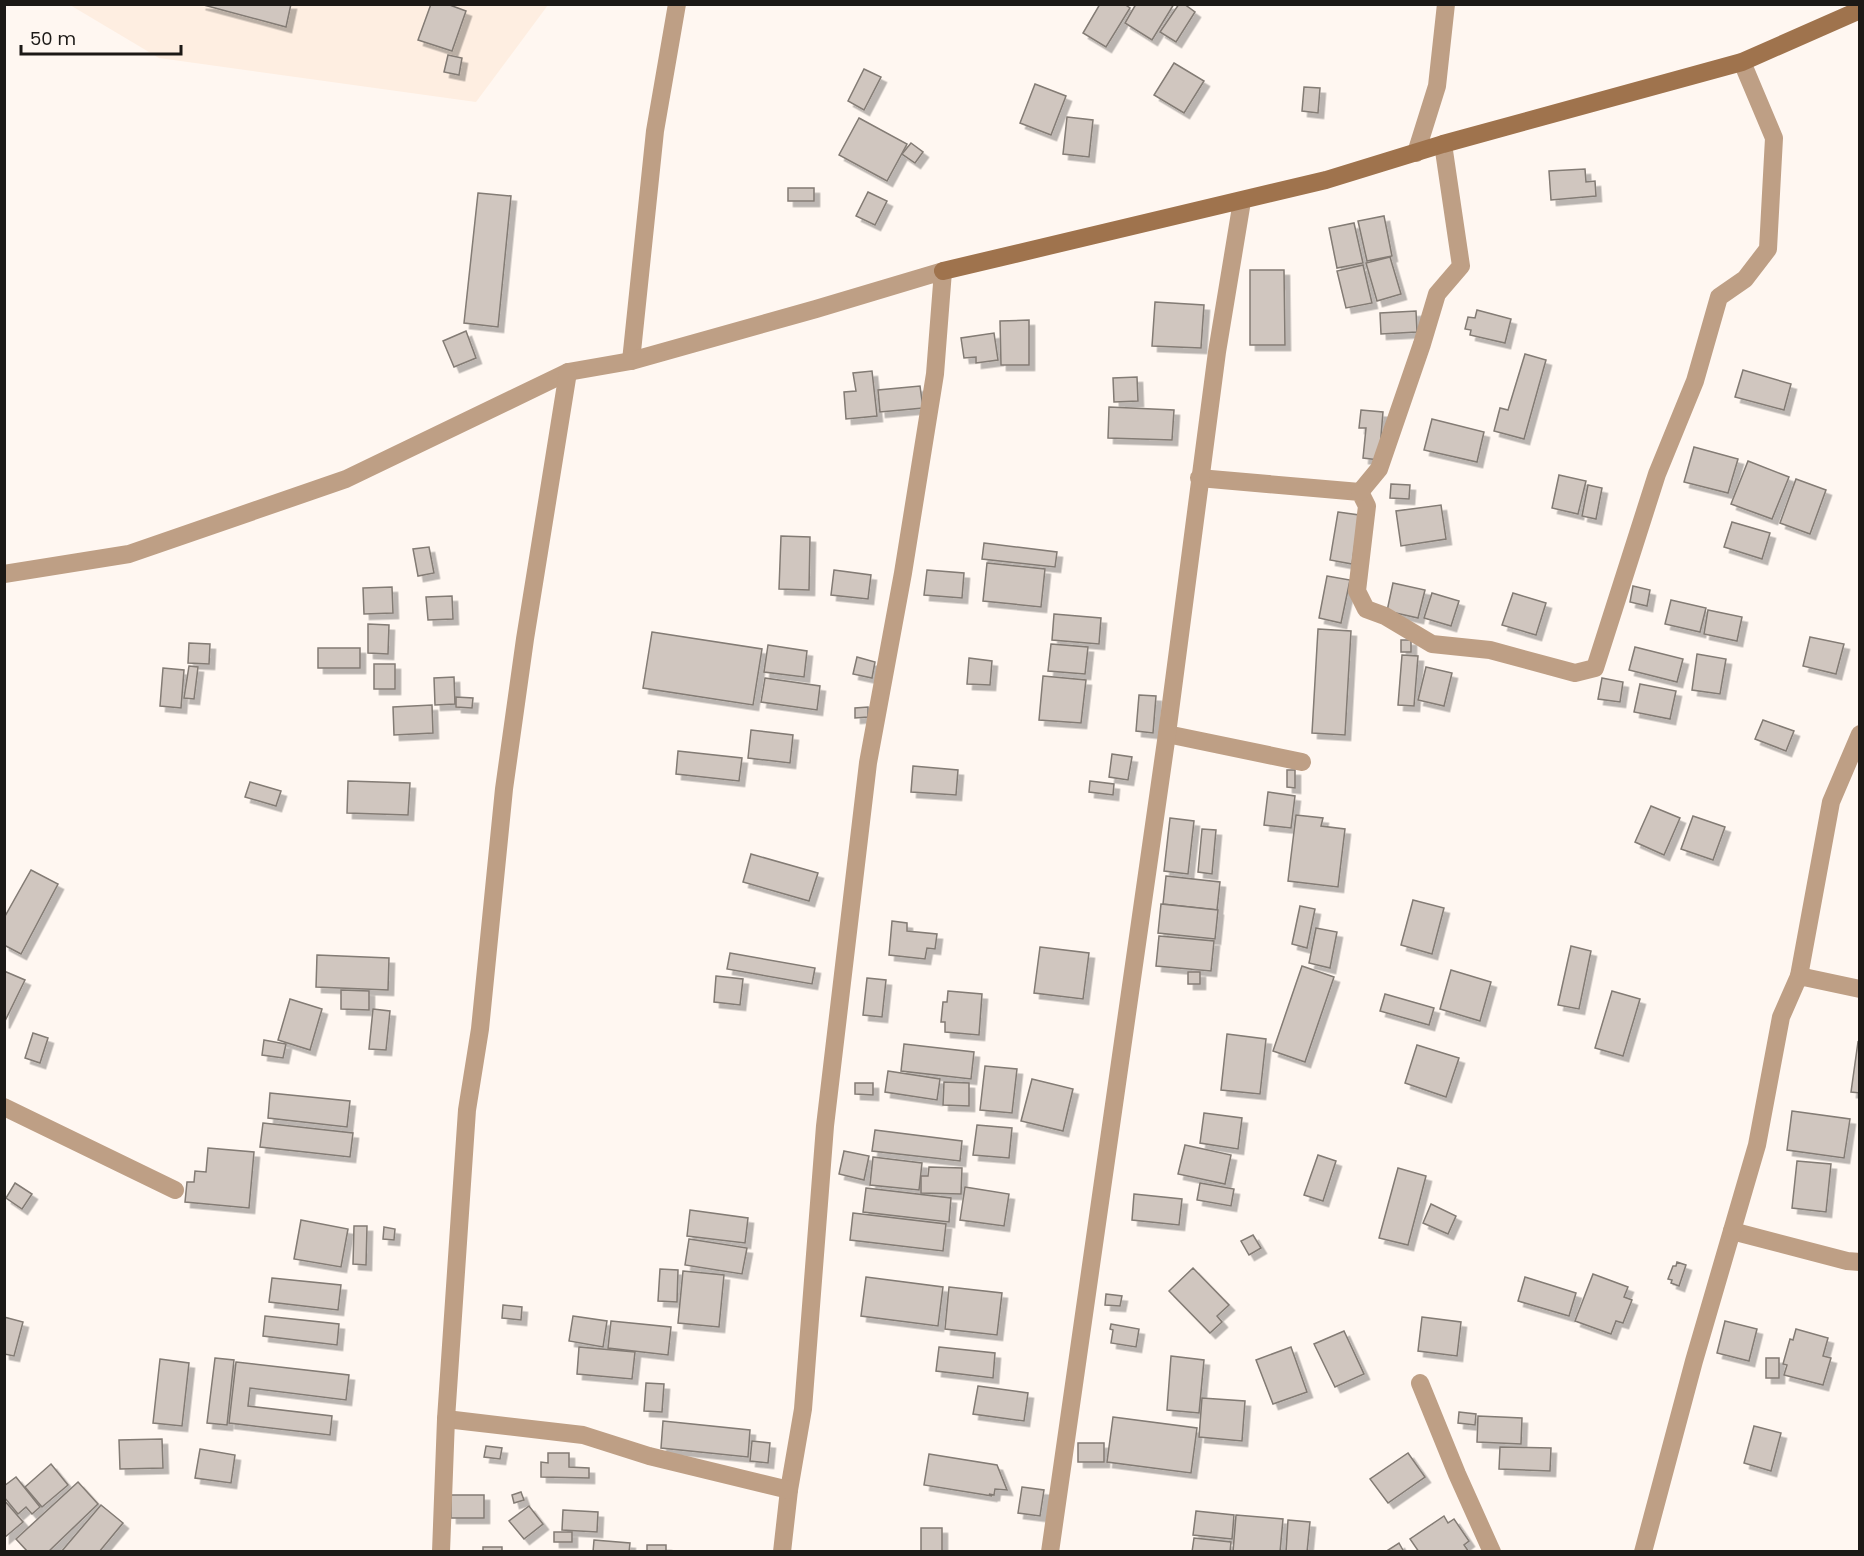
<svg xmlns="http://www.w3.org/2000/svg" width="1864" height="1556" font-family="Poppins,sans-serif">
<defs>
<filter id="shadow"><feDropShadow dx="5.5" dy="5.5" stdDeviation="0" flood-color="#0004"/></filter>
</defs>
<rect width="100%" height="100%" fill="#fff7f1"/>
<polygon fill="#feeee1" points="70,5 548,5 476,102 159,58"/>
<g fill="#d0c6bf" stroke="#837b74" stroke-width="1.5" filter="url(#shadow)">
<polygon points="200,4 291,4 286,27"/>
<polygon points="431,4 447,4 466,11 452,51 418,40"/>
<polygon points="1100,4 1124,4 1130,8 1106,47 1083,33"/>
<polygon points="1136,4 1174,4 1152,40 1125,23"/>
<polygon points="1179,4 1184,4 1195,12 1176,42 1160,32"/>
<polygon points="448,55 462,58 459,75 444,72"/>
<polygon points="1174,63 1204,81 1184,113 1154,95"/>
<polygon points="864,69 881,77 864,110 848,101"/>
<polygon points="1035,84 1066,96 1051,135 1020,123"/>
<polygon points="1304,87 1320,88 1318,113 1302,111"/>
<polygon points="1067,117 1093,120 1089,157 1063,154"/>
<polygon points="859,118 907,144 887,181 839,155"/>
<polygon points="911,143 923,152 915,163 902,154"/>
<polygon points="1585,169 1586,182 1595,181 1596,196 1551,200 1549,171"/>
<rect x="788" y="188" width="26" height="13"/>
<polygon points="868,192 887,201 875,225 856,216"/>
<polygon points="478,193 511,196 498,327 464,323"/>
<polygon points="1384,216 1392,256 1367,261 1358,221"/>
<polygon points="1354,223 1363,263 1337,268 1329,228"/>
<polygon points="1390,257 1401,294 1377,301 1366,263"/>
<polygon points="1363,265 1372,303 1346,308 1337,271"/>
<polygon points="1250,270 1284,270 1285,345 1250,345"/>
<polygon points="1155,302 1204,305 1201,348 1152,346"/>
<polygon points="1477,310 1511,319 1505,343 1470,335 1471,330 1465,329 1468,317 1475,318"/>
<polygon points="1416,311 1417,332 1381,334 1380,313"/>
<polygon points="1029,320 1029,365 1001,365 1000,321"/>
<polygon points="466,331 476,358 454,367 443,341"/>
<polygon points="994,333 998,360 976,363 976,357 964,358 961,338"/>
<polygon points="1525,354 1546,360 1524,439 1494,431 1500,408 1508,410"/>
<polygon points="1743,370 1791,384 1784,410 1735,397"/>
<polygon points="872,371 877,416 846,419 844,392 856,391 853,373"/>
<polygon points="1137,377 1138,401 1114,402 1113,378"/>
<polygon points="920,386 923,408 880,412 878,390"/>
<polygon points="1109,407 1174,410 1172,440 1108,438"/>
<polygon points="1361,410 1383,412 1379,460 1363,458 1366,428 1359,428"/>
<polygon points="1432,419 1484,432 1477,462 1424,450"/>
<polygon points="1694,447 1738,459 1728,493 1684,482"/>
<polygon points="1748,461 1789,477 1772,519 1731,504"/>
<polygon points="1559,475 1586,481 1578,514 1552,508"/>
<polygon points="1796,479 1826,490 1810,534 1780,523"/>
<polygon points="1391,484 1410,485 1409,499 1390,498"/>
<polygon points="1588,485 1602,488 1596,519 1582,516"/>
<polygon points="1441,505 1446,539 1401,546 1396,511"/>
<polygon points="1338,512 1359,515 1352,564 1330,560"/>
<polygon points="1732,522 1770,533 1762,559 1724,547"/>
<polygon points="781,536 810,537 809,590 779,589"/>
<polygon points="984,543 1057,552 1055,567 982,559"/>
<polygon points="429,547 434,573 418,576 413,549"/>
<polygon points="987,563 1045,569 1041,607 983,601"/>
<polygon points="834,570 871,575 868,599 831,595"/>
<polygon points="927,570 964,573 962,598 924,595"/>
<polygon points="1327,576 1350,580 1341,623 1319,618"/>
<polygon points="1393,583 1425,590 1418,618 1387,611"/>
<polygon points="1633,586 1650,590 1647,606 1630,602"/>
<polygon points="392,587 393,613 364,614 363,588"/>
<polygon points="1432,593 1459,601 1451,626 1424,618"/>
<polygon points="1513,593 1546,603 1536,635 1502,625"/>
<polygon points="452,596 453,619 428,620 426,597"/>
<polygon points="1671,600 1706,608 1700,632 1665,624"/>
<polygon points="1708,610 1742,617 1737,641 1704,634"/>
<polygon points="1054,614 1101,618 1099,644 1052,640"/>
<polygon points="368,624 389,625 388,654 368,653"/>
<polygon points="1318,629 1351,631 1345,735 1312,733"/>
<polygon points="652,632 762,649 753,705 643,688"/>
<polygon points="1810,637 1844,644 1836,674 1803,666"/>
<rect x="1401" y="640" width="10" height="12"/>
<polygon points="189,643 210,644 209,664 188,663"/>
<polygon points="1051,644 1088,647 1085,674 1048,671"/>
<polygon points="768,645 807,651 804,677 764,672"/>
<polygon points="1635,647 1683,659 1677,682 1629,670"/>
<rect x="318" y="648" width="42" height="20"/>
<polygon points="1697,654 1726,659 1720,694 1692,690"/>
<polygon points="1402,655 1418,656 1414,706 1398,705"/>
<polygon points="857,657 875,662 872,678 853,674"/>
<polygon points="969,658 992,661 990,685 967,684"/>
<rect x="374" y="664" width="21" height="25"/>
<polygon points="189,666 198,667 194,699 184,698"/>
<polygon points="1426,667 1452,673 1444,706 1418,700"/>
<polygon points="163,668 184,670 181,708 160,706"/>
<polygon points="1043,676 1086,680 1081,723 1039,720"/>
<polygon points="454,677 455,704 435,705 434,678"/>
<polygon points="765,678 820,686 817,710 761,702"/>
<polygon points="1602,678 1623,682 1620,702 1598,699"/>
<polygon points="1640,684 1676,691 1670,719 1634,712"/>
<polygon points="1139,695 1156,696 1153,733 1136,731"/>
<polygon points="456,697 473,698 472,708 456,707"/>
<polygon points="432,705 433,733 394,735 393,707"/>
<polygon points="868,707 868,717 855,718 855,708"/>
<polygon points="1763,720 1794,731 1786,751 1755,739"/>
<polygon points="751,730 793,735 790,763 748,758"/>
<polygon points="678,751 742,758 739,781 676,774"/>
<polygon points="1112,754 1132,757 1128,780 1109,777"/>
<polygon points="913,766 958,770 956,795 911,792"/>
<polygon points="1287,770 1295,770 1295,788 1287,787"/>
<polygon points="348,781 410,783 408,815 347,813"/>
<polygon points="1090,781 1114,784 1113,795 1089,792"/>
<polygon points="250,782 281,791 276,806 245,797"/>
<polygon points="1268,792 1295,796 1291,828 1264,825"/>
<polygon points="1651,806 1680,818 1664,855 1635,842"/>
<polygon points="1296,815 1323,818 1321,826 1345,829 1338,887 1288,881"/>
<polygon points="1693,816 1725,827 1713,860 1681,849"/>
<polygon points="1170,818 1194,821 1188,874 1164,871"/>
<polygon points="1202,829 1216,830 1212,874 1198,872"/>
<polygon points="751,854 818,873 809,901 743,882"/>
<polygon points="31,870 58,884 21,954 4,945 4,918"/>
<polygon points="1166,876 1220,882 1217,910 1163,904"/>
<polygon points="1413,900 1444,908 1432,954 1401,945"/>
<polygon points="1161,904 1218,910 1215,939 1158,933"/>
<polygon points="1300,906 1315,909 1307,948 1292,944"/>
<polygon points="892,921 907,923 907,931 937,934 935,949 927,948 925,959 889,955"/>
<polygon points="1316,928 1337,932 1330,968 1309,963"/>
<polygon points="1159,936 1214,941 1211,971 1156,966"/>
<polygon points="1571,946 1591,951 1579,1009 1558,1005"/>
<polygon points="1040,947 1089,953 1083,999 1034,993"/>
<polygon points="730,953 815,968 812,984 727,969"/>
<polygon points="317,955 389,958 388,990 316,987"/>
<polygon points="1302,966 1334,977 1305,1062 1273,1051"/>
<polygon points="1451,970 1491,982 1480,1021 1440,1009"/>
<polygon points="4,971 25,980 4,1023"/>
<rect x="1188" y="972" width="12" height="12"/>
<polygon points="716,976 743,979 740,1005 714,1002"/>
<polygon points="867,978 886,980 882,1017 863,1015"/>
<polygon points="341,990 369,991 369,1010 341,1009"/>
<polygon points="948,991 982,994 979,1035 945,1032 945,1022 941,1022 943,1002 947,1002"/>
<polygon points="1612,991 1640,999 1623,1056 1595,1048"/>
<polygon points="1385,994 1434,1008 1429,1025 1380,1011"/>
<polygon points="290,999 322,1009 310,1050 278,1040"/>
<polygon points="373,1009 390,1011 386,1050 369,1049"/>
<polygon points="33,1033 48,1038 40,1063 25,1058"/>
<polygon points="1227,1034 1266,1039 1260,1094 1221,1090"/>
<polygon points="264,1040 286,1044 283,1058 262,1055"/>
<polygon points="1858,1042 1860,1043 1860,1093 1851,1092"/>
<polygon points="904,1044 974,1052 971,1079 901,1071"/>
<polygon points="1417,1045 1459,1058 1446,1097 1405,1083"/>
<polygon points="985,1066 1017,1069 1012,1113 980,1110"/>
<polygon points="888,1071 940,1079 937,1100 885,1092"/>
<polygon points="1032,1079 1073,1089 1063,1131 1021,1121"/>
<polygon points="944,1082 969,1083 969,1106 943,1105"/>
<polygon points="855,1083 873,1083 873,1095 855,1094"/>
<polygon points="270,1093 350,1101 347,1127 268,1118"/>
<polygon points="1792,1111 1850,1119 1844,1158 1787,1150"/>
<polygon points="1204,1113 1242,1118 1238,1149 1200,1143"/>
<polygon points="263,1123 353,1133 350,1157 260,1147"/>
<polygon points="977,1125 1012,1128 1009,1158 973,1155"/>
<polygon points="875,1130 962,1141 960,1161 872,1151"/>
<polygon points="1185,1145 1231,1155 1225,1184 1178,1174"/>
<polygon points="208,1148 254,1152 249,1208 185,1202 187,1182 194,1182 195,1171 206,1172"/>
<polygon points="844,1151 869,1156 864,1180 839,1174"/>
<polygon points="1318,1155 1336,1161 1323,1201 1304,1195"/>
<polygon points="873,1157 922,1163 919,1190 870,1185"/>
<polygon points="1797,1161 1831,1164 1826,1212 1792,1208"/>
<polygon points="929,1167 962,1168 961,1194 921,1193 921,1176 928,1176"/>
<polygon points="1398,1168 1426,1176 1408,1245 1379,1238"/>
<polygon points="15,1183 32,1194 22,1209 6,1198"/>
<polygon points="1200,1183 1234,1189 1231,1206 1197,1200"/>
<polygon points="965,1187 1009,1194 1004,1226 960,1220"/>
<polygon points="866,1188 951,1198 949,1222 863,1212"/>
<polygon points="1134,1194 1182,1199 1179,1225 1132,1220"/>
<polygon points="1431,1204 1456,1216 1448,1234 1423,1223"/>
<polygon points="690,1210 748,1218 745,1243 687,1236"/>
<polygon points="853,1213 946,1224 943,1251 850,1240"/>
<polygon points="301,1220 348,1229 341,1267 294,1259"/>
<polygon points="354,1226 367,1226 366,1265 353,1264"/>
<polygon points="384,1227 395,1229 394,1240 383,1239"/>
<polygon points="1253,1235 1261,1248 1249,1255 1241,1241"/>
<polygon points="689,1239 747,1248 742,1274 685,1265"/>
<polygon points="1677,1262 1686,1265 1679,1286 1671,1283 1672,1280 1668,1279 1673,1266 1676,1266"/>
<polygon points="1193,1268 1229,1305 1217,1316 1222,1322 1210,1333 1169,1291"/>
<polygon points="660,1269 678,1270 677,1302 658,1301"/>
<polygon points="683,1271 724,1275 719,1327 678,1323"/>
<polygon points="1593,1274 1628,1287 1624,1297 1632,1300 1623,1323 1616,1321 1611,1334 1575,1321"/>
<polygon points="866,1277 943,1287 938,1326 861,1316"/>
<polygon points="1525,1277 1576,1293 1569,1316 1518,1301"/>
<polygon points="272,1278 341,1285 338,1310 269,1302"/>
<polygon points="949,1287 1002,1293 997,1335 945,1329"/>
<polygon points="1106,1294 1122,1296 1120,1306 1105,1305"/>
<polygon points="503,1305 522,1307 521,1320 502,1318"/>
<polygon points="265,1316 339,1324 337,1345 263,1336"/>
<polygon points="573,1316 607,1321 603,1347 569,1341"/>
<polygon points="4,1317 23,1322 14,1356 4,1354"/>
<polygon points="1422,1317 1461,1322 1457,1356 1418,1351"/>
<polygon points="611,1321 671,1327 668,1355 608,1348"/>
<polygon points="1725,1321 1757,1329 1749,1361 1717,1353"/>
<polygon points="1111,1324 1139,1329 1136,1347 1111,1343 1113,1330 1110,1329"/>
<polygon points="1796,1329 1828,1338 1823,1356 1831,1358 1823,1385 1784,1375 1787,1365 1783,1364 1790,1339 1793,1340"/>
<polygon points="1344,1331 1364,1374 1335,1387 1314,1344"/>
<polygon points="579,1347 635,1352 632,1379 577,1374"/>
<polygon points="939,1347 995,1353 993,1378 936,1371"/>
<polygon points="1291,1347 1307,1392 1273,1404 1256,1360"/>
<polygon points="1171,1356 1204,1360 1199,1413 1167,1410"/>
<polygon points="215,1358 234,1360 227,1425 207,1423"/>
<rect x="1766" y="1358" width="13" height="20"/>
<polygon points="160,1359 189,1363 182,1426 153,1423"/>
<polygon points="236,1362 349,1375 346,1400 250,1388 248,1406 332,1416 330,1435 229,1423"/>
<polygon points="646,1383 664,1384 662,1412 644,1411"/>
<polygon points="978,1386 1028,1393 1024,1421 973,1414"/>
<polygon points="1202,1398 1245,1401 1242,1441 1199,1437"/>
<polygon points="1459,1412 1476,1414 1475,1425 1458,1423"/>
<polygon points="1478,1416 1522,1418 1521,1444 1477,1442"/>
<polygon points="1113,1417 1197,1428 1191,1473 1107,1462"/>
<polygon points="663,1421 750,1430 748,1457 661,1448"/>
<polygon points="1754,1426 1781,1433 1771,1471 1744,1463"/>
<polygon points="162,1439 163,1468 120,1469 119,1440"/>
<polygon points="752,1441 770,1443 768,1463 750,1461"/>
<rect x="1078" y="1443" width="26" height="19"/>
<polygon points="486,1446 502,1448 500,1459 484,1457"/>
<polygon points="1500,1447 1551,1448 1550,1471 1499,1469"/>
<polygon points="200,1449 235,1455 231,1483 195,1478"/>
<polygon points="548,1453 569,1453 569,1467 589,1468 589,1478 541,1477 541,1462 548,1463"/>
<polygon points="1408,1453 1425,1477 1388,1503 1370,1479"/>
<polygon points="929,1454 997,1465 1007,1490 995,1489 994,1495 989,1494 992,1496 924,1485"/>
<polygon points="51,1464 68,1485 42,1507 25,1487"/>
<polygon points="16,1477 40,1507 32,1514 26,1507 18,1514 4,1497 4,1486"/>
<polygon points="78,1482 98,1504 48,1552 28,1552 16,1539"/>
<polygon points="1022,1487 1044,1490 1040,1516 1018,1513"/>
<polygon points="521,1492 524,1500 514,1503 512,1495"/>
<rect x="451" y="1495" width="33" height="23"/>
<polygon points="4,1500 23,1522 4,1538"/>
<polygon points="101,1505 123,1523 99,1552 61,1552"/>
<polygon points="529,1506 543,1524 524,1539 509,1521"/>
<polygon points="563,1510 598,1512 597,1532 562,1530"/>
<polygon points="1196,1511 1234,1515 1232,1539 1193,1535"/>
<polygon points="1236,1515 1283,1519 1280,1552 1233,1552"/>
<polygon points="1444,1516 1448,1523 1454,1519 1469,1541 1464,1545 1469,1552 1419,1552 1410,1539"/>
<polygon points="1288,1520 1310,1522 1307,1552 1286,1552"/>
<rect x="921" y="1528" width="21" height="24"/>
<rect x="554" y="1532" width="18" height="10"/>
<polygon points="1194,1538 1231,1542 1230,1552 1192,1552"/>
<polygon points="594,1540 630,1543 629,1552 593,1552"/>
<polygon points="1399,1543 1404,1552 1385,1552"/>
<rect x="647" y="1545" width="19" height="7"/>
<rect x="483" y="1547" width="19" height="5"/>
</g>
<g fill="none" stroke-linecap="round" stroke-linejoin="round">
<g stroke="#be9f85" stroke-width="18">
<polyline points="1416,153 1437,86 1446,4"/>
<polyline points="631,361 655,131 677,4"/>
<polyline points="1199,478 1360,492 1367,506 1357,591 1366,609 1385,616 1432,644 1490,650 1575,673 1595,668 1657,474 1695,381 1719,297 1745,279 1768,249 1774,138 1742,62"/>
<polyline points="1360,492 1379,469 1422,344 1437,294 1461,266 1443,144"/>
<polyline points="4,574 129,554 346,479 568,372 631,361 816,309 943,271 935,374 903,573 868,763 825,1126 803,1409 789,1490 782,1552"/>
<polyline points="1167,734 1302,762"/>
<polyline points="1799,976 1831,802 1860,734"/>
<polyline points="4,1107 175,1190"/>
<polyline points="1732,1231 1847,1261 1860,1262"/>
<polyline points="1420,1383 1457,1474 1492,1552"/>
<polyline points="446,1419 583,1435 649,1456 789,1490"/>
<polyline points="441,1552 446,1419 467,1110 480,1029 504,789 525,639 568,372"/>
<polyline points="1050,1552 1167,734 1217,352 1242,201"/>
<polyline points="1643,1552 1694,1361 1757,1145 1781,1017 1799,976 1860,989"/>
</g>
<polyline stroke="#9f734d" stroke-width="18" points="943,271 1326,180 1443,144 1742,62 1860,10"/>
</g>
<rect width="1864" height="1556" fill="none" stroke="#1c1916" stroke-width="12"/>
<path d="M21 45v9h160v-9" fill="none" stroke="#1c1916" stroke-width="3"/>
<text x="30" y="45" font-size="18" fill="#1c1916" stroke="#fff7f1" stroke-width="4.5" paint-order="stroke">50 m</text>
</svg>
